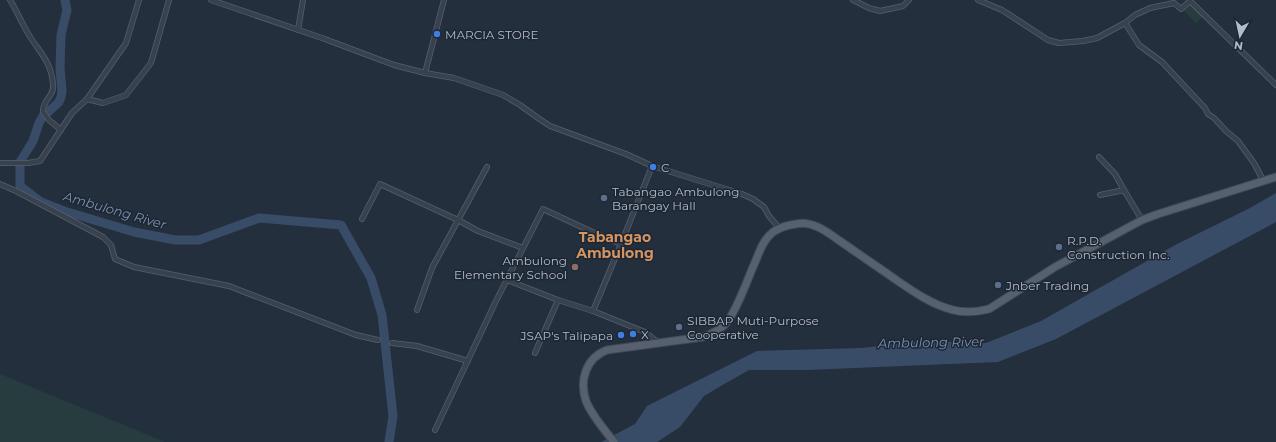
<svg xmlns="http://www.w3.org/2000/svg" width="1276" height="442" font-family="Montserrat,sans-serif">
<rect width="100%" height="100%" fill="#242f3e"/>
<g fill="#263c3f">
<polygon points="1190,2 1203,17 1196,23 1182,9"/>
<polygon points="0,374 165,442 0,442"/>
</g>
<polygon fill="#394c67" points="1276,193 1276,222 1056,339 998,362 807,370 749,370 719,387 704,396 680,427 657,442 601,442 635,424 647,406 757,351 862,348 920,341 986,343 1041,321 1177,244 1250,208"/>
<g fill="none" stroke-linecap="round" stroke-linejoin="round">
<g stroke="#394c67" stroke-width="9">
<polyline points="46,114 59,102 61,97 62,91 60,68 61,35 67,10 65,0"/>
<polyline points="43,116 39,123 33,141 20,162 20,186 41,202 64,211 134,232 175,240 199,240 259,218 341,225 371,278 382,315 393,416 389,442"/>
</g>
<g stroke="#565f6c" stroke-width="6">
<g id="minor">
<path d="M10,0C17,11 22,24 29,35C40,53 51,61 53,84C55,96 42,100 43,112L49,120L61,130"/>
<polyline points="211,0 322,38 394,65 425,73 454,78 503,95 520,105 538,118 550,126 626,154 652,166 742,194 753,199 764,207 769,216 780,229"/>
<polyline points="853,0 869,8 880,11 903,6 909,0"/>
<polyline points="978,0 1002,10 1048,40 1059,43 1083,41 1097,38 1125,23 1135,15 1150,8 1174,3 1181,9 1190,1 1276,85"/>
<polyline points="1125,23 1139,45 1162,62 1205,108 1208,114 1214,118 1226,131 1238,141 1254,163 1263,180"/>
<polyline points="298,30 303,0"/>
<polyline points="425,73 444,0"/>
<polyline points="87,99 126,43 139,0"/>
<polyline points="1099,157 1115,174 1124,190"/>
<polyline points="0,163 28,163 40,161 72,113 87,99 103,103 126,95 151,63 169,0"/>
<polyline points="0,184 16,191 103,237 111,245 115,259 134,267 229,286 356,335 378,340"/>
<polyline points="1100,195 1124,190 1142,220"/>
<polyline points="362,219 380,184 458,220 478,231 523,248"/>
<polyline points="507,280 558,300 593,311 645,332 659,343"/>
<polyline points="417,310 432,268 487,167"/>
<polyline points="593,311 621,244"/>
<polyline points="392,343 417,346 468,361"/>
<polyline points="535,353 558,300"/>
<polyline points="435,430 496,301 543,209 588,230 621,244 652,166"/>
</g>
</g>
<g stroke="#414a57" stroke-width="9">
<path id="primary" d="M614,442C604,429 592,416 586,401C579,380 586,358 607,350L703,337C712,334 722,329 728,321C740,303 747,280 756,260C760,250 764,239 773,232C779,228 788,225 796,224C812,220 827,232 840,241C857,253 875,265 892,277C911,290 930,304 953,310C965,313 977,312 989,309L1055,267L1142,220L1158,214L1276,177"/>
</g>
<use href="#minor" stroke="#38414e" stroke-width="4.5"/>
<use href="#primary" stroke="#56606e" stroke-width="7"/>
</g>
<g fill="#3f7fe0" stroke="#1d2633" stroke-width="1.5">
<circle cx="437" cy="34" r="4"/>
<circle cx="653" cy="167" r="4"/>
<circle cx="633" cy="334" r="4"/>
<circle cx="621" cy="335" r="4"/>
</g>
<g fill="#5c6f8a" stroke="#1d2633" stroke-width="1.5">
<circle cx="604" cy="198" r="4"/>
<circle cx="1059" cy="247" r="4"/>
<circle cx="998" cy="285" r="4"/>
<circle cx="679" cy="327" r="4"/>
</g>
<circle fill="#8d6e63" stroke="#1d2633" stroke-width="1.5" cx="575" cy="267" r="4"/>
<g text-anchor="middle" dominant-baseline="central" stroke-width="3" stroke-linejoin="round" paint-order="stroke">
<g font-size="12" fill="#b4bcc9" stroke="#1d2633" text-anchor="start">
<text x="445" y="34">MARCIA STORE</text>
<text x="661" y="167">C</text>
<text x="612" y="191">Tabangao Ambulong<tspan x="612" dy="14">Barangay Hall</tspan></text>
<text x="1067" y="240">R.P.D.<tspan x="1067" dy="14">Construction Inc.</tspan></text>
<text x="567" y="260" text-anchor="end">Ambulong<tspan x="567" dy="14">Elementary School</tspan></text>
<text x="1006" y="285">Jnber Trading</text>
<text x="687" y="320">SIBBAP Muti-Purpose<tspan x="687" dy="14">Cooperative</tspan></text>
<text x="641" y="334">X</text>
<text x="613" y="335" text-anchor="end">JSAP's Talipapa</text>
</g>
<g font-size="13" font-style="italic" fill="#7c92b1" stroke="#1d2633">
<text transform="translate(115 210) rotate(16)">Ambulong River</text>
<text transform="translate(931 342) rotate(-1)">Ambulong River</text>
</g>
<g font-size="14" font-weight="bold" fill="#d59563" stroke="#1d2633">
<text x="615" y="237">Tabangao<tspan x="615" dy="16">Ambulong</tspan></text>
</g>
</g>
<g transform="translate(1240 36) rotate(189)" stroke="#1d2633" stroke-width="3" paint-order="stroke">
<path d="M0-3L7 15L0 10L-7 15Z" fill="#b4bcc9"/>
<text y="-6" font-size="11" font-weight="bold" text-anchor="middle" fill="#b4bcc9">N</text>
</g>
</svg>
